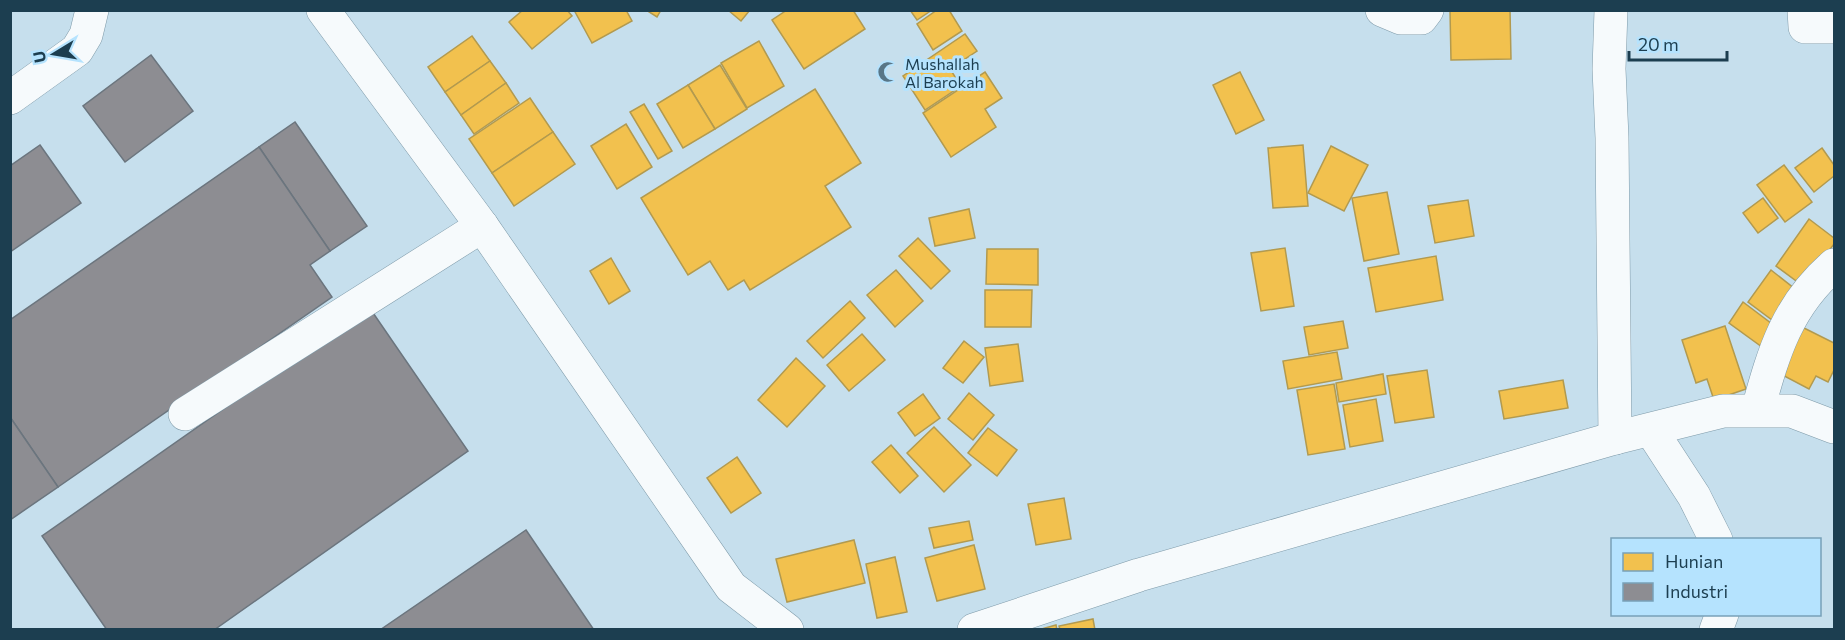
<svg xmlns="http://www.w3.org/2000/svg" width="1845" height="640" font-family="Commissioner,sans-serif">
<rect width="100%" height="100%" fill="#c6dfed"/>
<g fill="#f2c14e" stroke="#b29a4f" stroke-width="1.5">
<polygon points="523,10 567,10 572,16 532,49 509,22"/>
<polygon points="574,10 626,10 632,21 592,43"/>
<polygon points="646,10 661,10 657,17"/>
<polygon points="728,10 750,10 741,21"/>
<polygon points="787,10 853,10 865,29 804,69 772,20"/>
<polygon points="910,10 932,10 917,20"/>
<polygon points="937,10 949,10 962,31 933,50 917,24"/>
<polygon points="1450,10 1510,10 1511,59 1451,60"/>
<polygon points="965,34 977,51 950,69 961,86 925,110 903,76"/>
<polygon points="472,36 490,61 445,92 428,67"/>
<polygon points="759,41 784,86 747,108 721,63"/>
<polygon points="490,61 506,83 461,115 445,92"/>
<polygon points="720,65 747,109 715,129 688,85"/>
<polygon points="985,72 1002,98 985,109 996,127 951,157 923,113"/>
<polygon points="1240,72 1264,120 1236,134 1213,85"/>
<polygon points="506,83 519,103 474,134 461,115"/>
<polygon points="688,85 715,129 683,148 657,104"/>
<polygon points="815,89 861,163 825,186 851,227 750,290 744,280 728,290 710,261 688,275 641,198"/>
<polygon points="530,98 553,132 492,173 469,139"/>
<polygon points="644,104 672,151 658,159 630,112"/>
<polygon points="626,124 652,167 617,189 591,146"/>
<polygon points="553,132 575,164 514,206 492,173"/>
<polygon points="1303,145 1308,206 1273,208 1268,148"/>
<polygon points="1331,146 1368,165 1344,211 1308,193"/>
<polygon points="1822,148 1834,165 1834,176 1814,192 1795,168"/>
<polygon points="1784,165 1812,202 1785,222 1757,185"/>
<polygon points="1387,192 1399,254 1364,261 1352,198"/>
<polygon points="1763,198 1778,218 1758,233 1743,213"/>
<polygon points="1468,200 1474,236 1435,243 1428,206"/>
<polygon points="969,209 975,238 935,246 929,218"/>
<polygon points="1809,219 1834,238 1834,244 1803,286 1776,266"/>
<polygon points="918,238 950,271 931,289 899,256"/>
<polygon points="1285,248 1294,306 1261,311 1251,253"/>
<polygon points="987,249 1038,249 1038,285 986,284"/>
<polygon points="1436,256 1443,300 1376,312 1368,268"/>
<polygon points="611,258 630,291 609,304 590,271"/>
<polygon points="896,270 923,301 895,327 867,295"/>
<polygon points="1771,270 1795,289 1772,320 1748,302"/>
<polygon points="985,290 1032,290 1031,327 985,327"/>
<polygon points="850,301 865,318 823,358 807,341"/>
<polygon points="1743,302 1776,327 1762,347 1729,323"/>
<polygon points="1343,321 1348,348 1309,355 1304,327"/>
<polygon points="1796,324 1834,343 1834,370 1828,382 1816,376 1809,389 1773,370"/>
<polygon points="1725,326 1746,389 1714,400 1707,379 1696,383 1682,340"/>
<polygon points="862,334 885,360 849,391 827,365"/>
<polygon points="964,341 984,357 963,383 943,368"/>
<polygon points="1018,344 1023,381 990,386 985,348"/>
<polygon points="1337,352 1342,379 1288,389 1283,361"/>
<polygon points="796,358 825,386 787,427 758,400"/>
<polygon points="1427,370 1434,417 1395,423 1387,376"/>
<polygon points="1383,374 1386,394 1339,402 1336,383"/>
<polygon points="1563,380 1568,408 1504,419 1499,391"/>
<polygon points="1334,384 1345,449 1308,455 1297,390"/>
<polygon points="969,393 994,415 973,440 948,419"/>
<polygon points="923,394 940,418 915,436 898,413"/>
<polygon points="1376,399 1383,441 1350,447 1343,405"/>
<polygon points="934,427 971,465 944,492 907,453"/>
<polygon points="988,428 1017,450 997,476 968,453"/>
<polygon points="891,445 918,476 900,493 872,462"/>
<polygon points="737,457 761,493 731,513 707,478"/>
<polygon points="1064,498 1071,539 1036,545 1028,504"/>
<polygon points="969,521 973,540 934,548 929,528"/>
<polygon points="854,540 865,583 787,602 776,559"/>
<polygon points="974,545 985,589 937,601 925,558"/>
<polygon points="895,557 907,612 877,618 866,564"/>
<polygon points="1093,619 1095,630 1060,630 1059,626"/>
<polygon points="1056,625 1057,630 1038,630"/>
</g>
<g fill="#8d8d92" stroke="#6b757e" stroke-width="1.5">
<polygon points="151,55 193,111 125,162 83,106"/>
<polygon points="295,122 367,226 330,251 259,147"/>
<polygon points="40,145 81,203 10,252 10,166"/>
<polygon points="259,147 330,251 310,265 332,297 58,487 10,417 10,320"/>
<polygon points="369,307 468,451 214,630 107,630 42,536"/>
<polygon points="10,417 58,487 10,520"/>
<polygon points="526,530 594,630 380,630"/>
</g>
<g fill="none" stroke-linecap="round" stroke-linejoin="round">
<g stroke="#7e9aa9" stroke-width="34">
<g id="minor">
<polyline points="323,10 482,226 731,587 787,630"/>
<polyline points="1382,10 1401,18 1421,18 1427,10"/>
<polyline points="1611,10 1609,69 1612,138 1615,438"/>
<polyline points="1804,10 1805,27 1834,27"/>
<polyline points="10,98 77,50 86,35 92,10"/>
<path d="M1758,409C1774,351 1787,306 1834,265"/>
<polyline points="185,414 482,226"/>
<polyline points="1651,430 1694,496 1716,540"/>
<polyline points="974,630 1139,575 1615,438 1723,411 1792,411 1834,427"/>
<polyline points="1716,630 1722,614"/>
</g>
</g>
<use href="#minor" stroke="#f6fafc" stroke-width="33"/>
</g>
<defs>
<g id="mosque-bare" transform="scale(1.62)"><path d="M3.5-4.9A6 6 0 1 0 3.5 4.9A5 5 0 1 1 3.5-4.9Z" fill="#587687" stroke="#b5e3fe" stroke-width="2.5" paint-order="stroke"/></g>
</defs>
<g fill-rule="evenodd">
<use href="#mosque-bare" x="888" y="72"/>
</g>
<g text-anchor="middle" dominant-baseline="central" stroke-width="6" stroke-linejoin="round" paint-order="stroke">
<g font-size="16" fill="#1c3e50" stroke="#b5e3fe" text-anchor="start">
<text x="905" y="63">Mushallah<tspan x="905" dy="18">Al Barokah</tspan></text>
</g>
</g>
<rect width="1845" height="640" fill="none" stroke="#1c3e50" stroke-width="24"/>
<rect x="1611" y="538" width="210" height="78" fill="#b5e3fe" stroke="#78a1b8" stroke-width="1.5"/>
<rect x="1623" y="553" width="30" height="18" fill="#f2c14e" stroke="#78a1b8" stroke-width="1.5"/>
<text x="1665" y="568" font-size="18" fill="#1c3e50">Hunian</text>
<rect x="1623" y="583" width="30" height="18" fill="#8d8d92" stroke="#78a1b8" stroke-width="1.5"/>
<text x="1665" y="598" font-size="18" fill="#1c3e50">Industri</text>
<g transform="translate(54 54) rotate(259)" stroke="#b5e3fe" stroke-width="4.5" paint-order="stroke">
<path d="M0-4.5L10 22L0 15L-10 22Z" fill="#1c3e50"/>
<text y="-9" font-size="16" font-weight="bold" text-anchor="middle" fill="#1c3e50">U</text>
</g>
<path d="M1629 51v9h98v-9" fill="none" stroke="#1c3e50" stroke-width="3"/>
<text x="1638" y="51" font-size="18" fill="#1c3e50" stroke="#b5e3fe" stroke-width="4.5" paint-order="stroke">20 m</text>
</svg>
